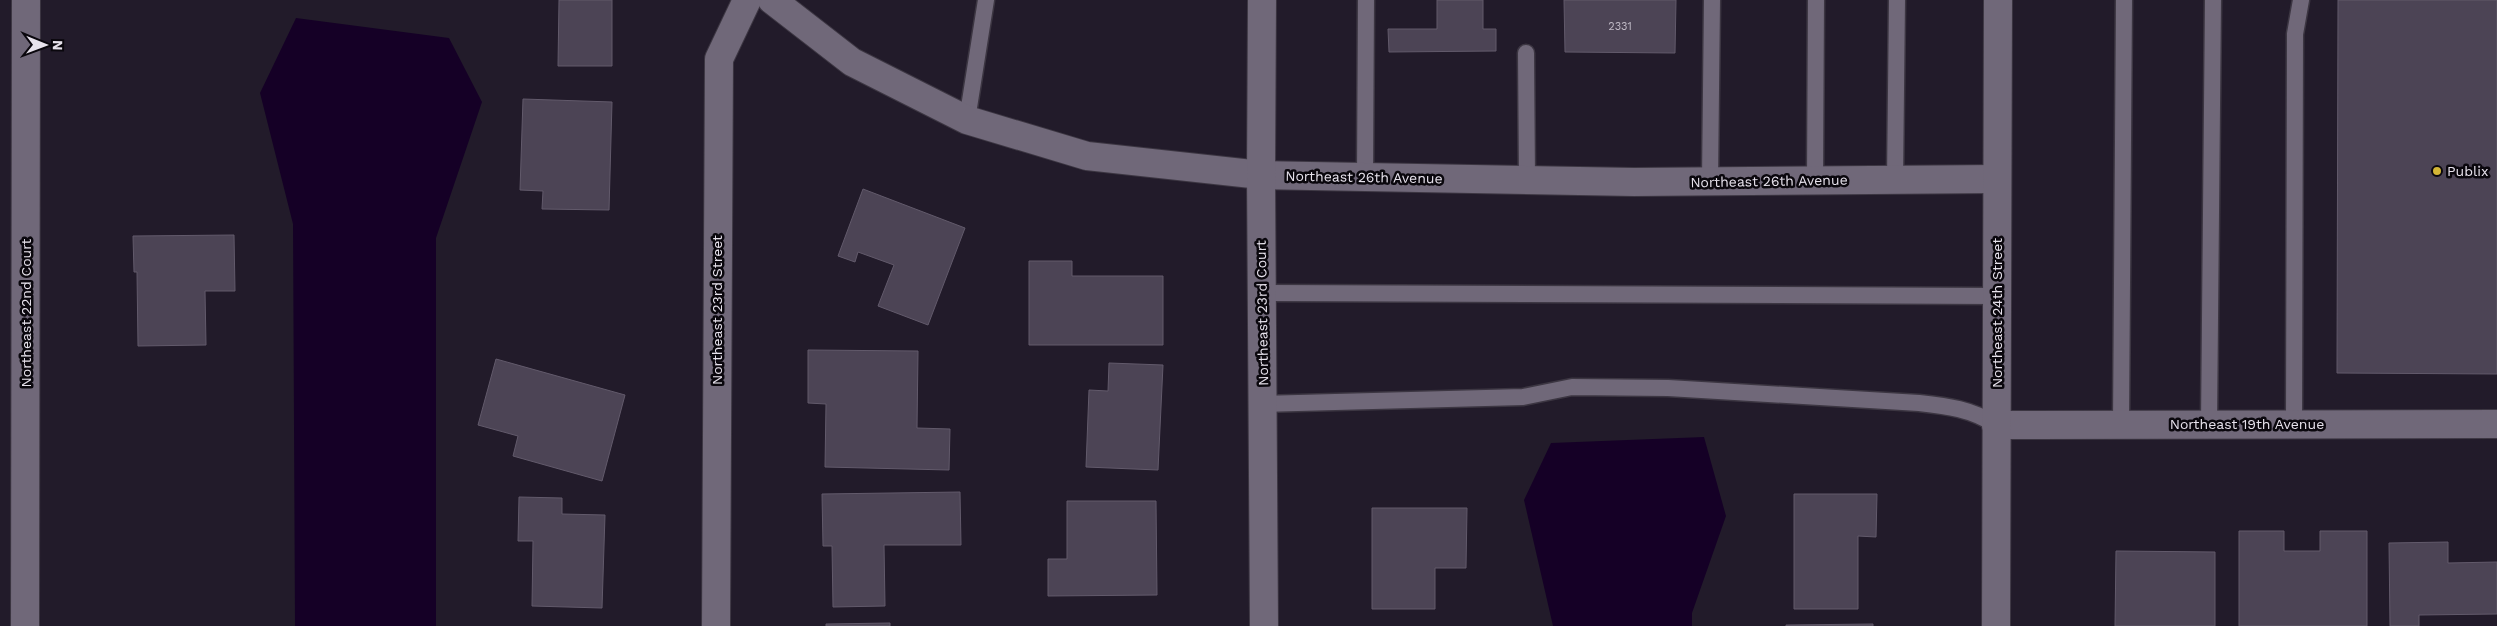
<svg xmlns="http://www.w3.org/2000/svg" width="2497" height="626" font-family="'Work Sans',sans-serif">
<rect width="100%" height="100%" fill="#221b2a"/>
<g fill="#150026">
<polygon points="296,18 449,38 482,102 436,238 436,626 295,626 293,224 260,93"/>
<polygon points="1704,437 1726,516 1692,613 1692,626 1553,626 1524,500 1551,443"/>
</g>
<g fill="#4c4455" stroke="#625a6b">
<polygon points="559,0 612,0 612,66 558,66"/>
<polygon points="1437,0 1483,0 1483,29 1496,29 1496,51 1389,52 1388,29 1437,29"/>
<polygon points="1564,0 1676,0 1675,53 1565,52"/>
<polygon points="2338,0 2497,0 2497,374 2337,373"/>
<polygon points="523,99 612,102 609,210 542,209 543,191 520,190"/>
<polygon points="863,189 965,228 928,325 878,306 894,265 858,252 855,262 838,256"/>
<polygon points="234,235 235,291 205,291 206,345 138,346 137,272 134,272 133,236"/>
<polygon points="1029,261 1072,261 1072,276 1163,276 1163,345 1029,345"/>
<polygon points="808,350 918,351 917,428 950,429 949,470 825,467 826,404 808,403"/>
<polygon points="496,359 625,395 602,481 513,456 518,436 478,425"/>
<polygon points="1109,363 1163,365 1158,470 1086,467 1089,390 1108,391"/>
<polygon points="960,492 961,545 884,545 885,606 833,607 832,546 823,546 822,494"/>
<polygon points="1794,494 1877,494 1876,537 1858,536 1858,609 1794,609"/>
<polygon points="519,497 562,498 562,514 605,515 602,608 532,606 533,541 518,541"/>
<polygon points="1067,501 1156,501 1157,595 1048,596 1048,559 1067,559"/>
<polygon points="1372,508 1467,508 1466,568 1435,568 1435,609 1372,609"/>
<polygon points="2239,531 2284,531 2284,551 2320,551 2320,531 2367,531 2367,626 2239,626"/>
<polygon points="2448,542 2448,563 2497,562 2497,614 2419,615 2419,626 2390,626 2389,543"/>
<polygon points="2116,551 2215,552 2215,626 2115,626"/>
<polygon points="890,623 890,626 826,626 826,624"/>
<polygon points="1873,624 1873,626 1786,626 1786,625"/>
</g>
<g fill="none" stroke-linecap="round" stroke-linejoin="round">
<g stroke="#3c3642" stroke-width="19">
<g id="lane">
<polyline points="1526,53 1527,180"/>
<polyline points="967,120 986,0"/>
<polyline points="1365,177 1366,0"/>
<polyline points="1815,180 1816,0"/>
<polyline points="1895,180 1897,0"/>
<polyline points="1710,181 1712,0"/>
<polyline points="1261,293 1997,296"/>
<path d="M1263,404L1523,397L1572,387L1668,388L1919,403C1947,406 1972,409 1996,425"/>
<polyline points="2294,424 2295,34 2301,0"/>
<polyline points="2121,425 2124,0"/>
<polyline points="2209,425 2213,0"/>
</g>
</g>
<g stroke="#3c3642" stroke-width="30">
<g id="street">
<polyline points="772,0 852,62 967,120 1087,156 1261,175 1634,182 1997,179"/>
<polyline points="1262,0 1261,175 1264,626"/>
<polyline points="1996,425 2497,424"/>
<polyline points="25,626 26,0"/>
<polyline points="716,626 719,59 747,0"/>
</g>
</g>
<g stroke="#3c3642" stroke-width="30">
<polyline id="secondary" points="1996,626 1998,0"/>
</g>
<use href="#lane" stroke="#706879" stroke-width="16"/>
<use href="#street" stroke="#706879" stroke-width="28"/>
<use href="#secondary" stroke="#706879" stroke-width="28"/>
</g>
<circle fill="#d3b635" stroke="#0a070d" stroke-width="2" cx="2437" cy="171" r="5"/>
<g text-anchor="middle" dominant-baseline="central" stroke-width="5" stroke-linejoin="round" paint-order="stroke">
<g font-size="11" fill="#c0bac6">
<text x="1620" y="26">2331</text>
</g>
<g font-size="14" fill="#e7e2ec" stroke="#0a070d" text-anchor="start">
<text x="2447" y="171">Publix</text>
</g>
<g font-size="14" fill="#e7e2ec" stroke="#0a070d">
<text transform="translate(1364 177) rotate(1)">Northeast 26th Avenue</text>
<text transform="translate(1769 181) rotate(-1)">Northeast 26th Avenue</text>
<text transform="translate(717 310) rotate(-90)">Northeast 23rd Street</text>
<text transform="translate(26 313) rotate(-90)">Northeast 22nd Court</text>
<text transform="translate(1262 313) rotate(-91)">Northeast 23rd Court</text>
<text transform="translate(1997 313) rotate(-90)">Northeast 24th Street</text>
<text x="2247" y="424">Northeast 19th Avenue</text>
</g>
</g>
<g transform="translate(45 45) rotate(91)" stroke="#0a070d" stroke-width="4" paint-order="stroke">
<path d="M0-4L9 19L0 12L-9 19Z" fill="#e7e2ec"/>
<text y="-8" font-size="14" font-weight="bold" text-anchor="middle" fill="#e7e2ec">N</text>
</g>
</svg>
